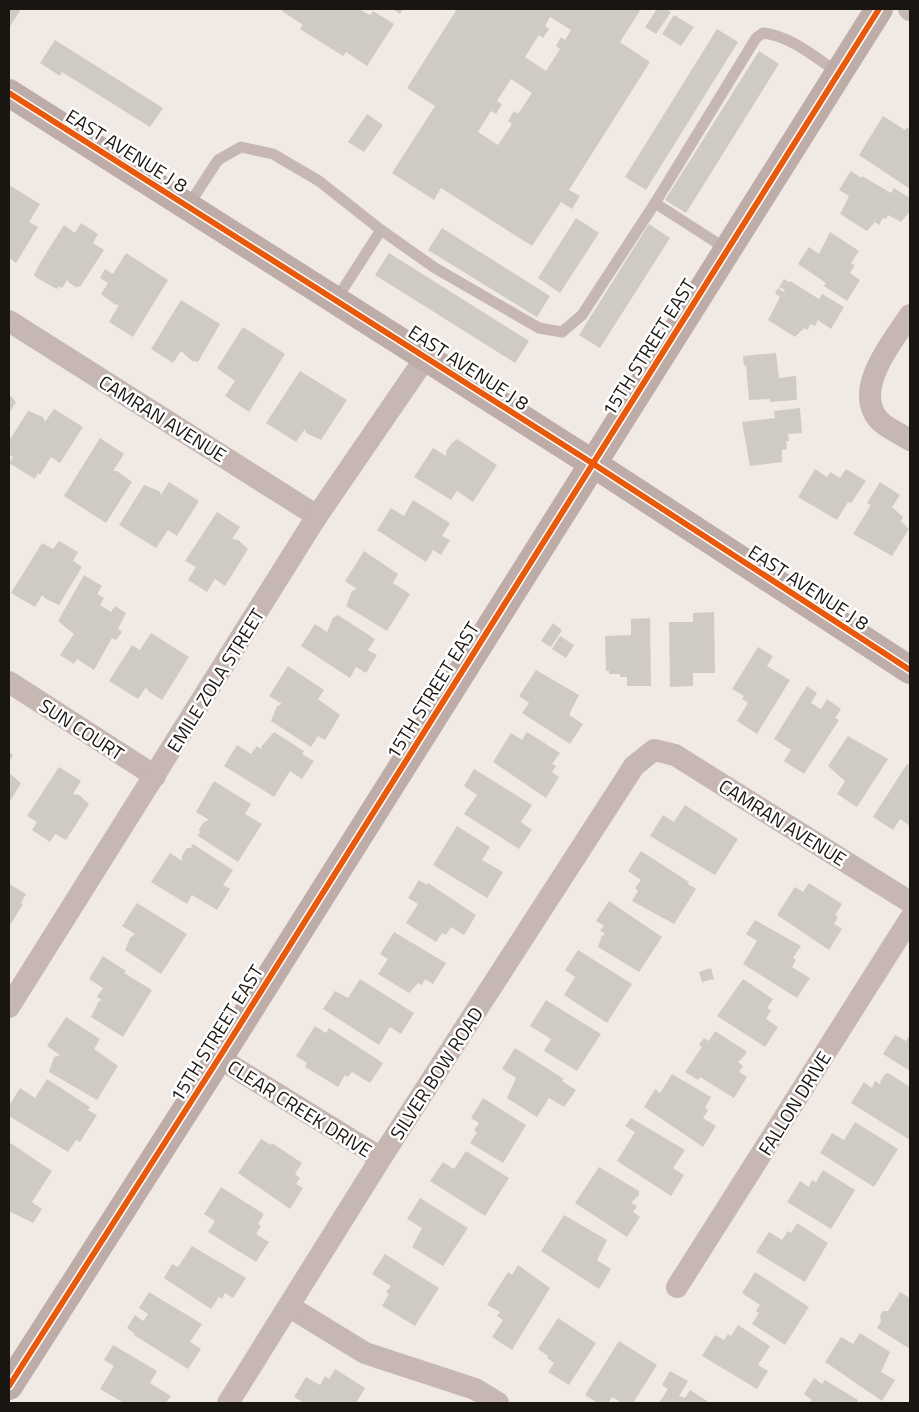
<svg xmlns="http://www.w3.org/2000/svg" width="919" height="1412" font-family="'Titillium Web',sans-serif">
<rect width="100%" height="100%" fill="#f1eae4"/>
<g fill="#d0cac5" fill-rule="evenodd">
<polygon points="9,9 21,9 9,28"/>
<polygon points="283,9 359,9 370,15 373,11 394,24 367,66 346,52 343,56 300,29 303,25 282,11"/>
<polygon points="393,9 403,9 400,14"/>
<path d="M457,9H641L620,42L650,62L569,190L580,196L572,209L561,202L532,246L441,188L434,200L392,173L435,106L407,88ZM550,17L571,30L565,40L561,37L556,46L560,49L546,71L525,57L539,35L543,38L549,29L545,26ZM511,79L532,93L518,114L514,111L508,121L512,124L498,145L478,132L491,111L496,114L502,104L497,101Z"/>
<polygon points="657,9 665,9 671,12 656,34 645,27"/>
<polygon points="674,15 694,27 681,46 662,34"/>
<polygon points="717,29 738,42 646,190 625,177"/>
<polygon points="55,40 163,108 150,127 62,72 60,76 40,63"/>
<polygon points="759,51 779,64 686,213 665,200"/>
<polygon points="367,114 383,125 364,152 348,142"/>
<polygon points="883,116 905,130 907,127 910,130 910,189 859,155"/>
<polygon points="851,171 861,178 862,176 891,193 894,188 910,198 910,211 901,222 888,215 886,219 883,218 879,225 875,222 867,231 840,214 849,196 839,190"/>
<polygon points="9,185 40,204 29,222 38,227 16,263 9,258"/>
<polygon points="576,218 599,233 560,293 538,278"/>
<polygon points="81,223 98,234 93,243 104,250 80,287 78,286 77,288 68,282 68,279 62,288 59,286 57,289 37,278 34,275 40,263 64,225 75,233"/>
<polygon points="649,224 670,238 600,348 579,335"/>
<polygon points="442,228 550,296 537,317 428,250"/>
<polygon points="830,232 859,251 851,263 855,265 850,273 860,280 847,301 824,286 826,283 798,264 809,247 819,254"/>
<polygon points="126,253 168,280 133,337 109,322 119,305 114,304 101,294 108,283 100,278 105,269 113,274"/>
<polygon points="389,253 529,341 515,363 375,275"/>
<polygon points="784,279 789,282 790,281 819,299 822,294 844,307 831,329 818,320 815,326 811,324 807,330 804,328 795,337 768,320 780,297 775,293 778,288 784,292 785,290 779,287"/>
<polygon points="181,300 220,324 198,362 192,361 181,351 173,363 151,349"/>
<polygon points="243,327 285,354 249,412 225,396 235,381 217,368"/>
<polygon points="776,353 779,378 796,376 797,400 770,402 770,399 749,400 746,365 744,366 743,356"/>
<polygon points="300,371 347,400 321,440 306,433 305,429 296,442 266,423"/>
<polygon points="9,394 16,402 9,414"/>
<polygon points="800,408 802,433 788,434 789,441 786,441 787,449 782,450 782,462 750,466 742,422 775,418 774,411"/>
<polygon points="54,409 83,427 60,463 51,457 40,475 38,473 35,479 9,463 13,457 9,454 9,441 28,411 43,417 45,422"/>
<polygon points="100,438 124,454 113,471 117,471 132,482 106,523 64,496"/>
<polygon points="457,439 497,465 473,502 457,491 451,500 414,477 433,448 446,456 446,451 452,443"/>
<polygon points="815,469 827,477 830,472 840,478 846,469 866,481 851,503 848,502 837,520 798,497"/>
<polygon points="169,482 199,501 177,536 168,530 156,548 119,525 144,485 159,491 161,495"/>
<polygon points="880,482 900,495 892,507 903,517 900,523 902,522 909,529 892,556 853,534 871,505 867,503"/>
<polygon points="413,500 450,523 442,536 450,540 441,555 433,550 426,562 377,530 391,508 404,516"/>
<polygon points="217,512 240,527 232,539 238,540 248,549 225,586 215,579 207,592 188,580 196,567 185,561"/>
<polygon points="59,541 78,552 73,561 82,567 59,605 46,599 42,595 35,607 11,593 42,543 53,549"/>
<polygon points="364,551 398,574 393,583 410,594 387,631 346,606 352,591 357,589 345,581"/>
<polygon points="84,575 102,586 97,594 104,598 100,605 111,612 115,606 126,613 118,629 122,632 116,640 112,638 94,670 77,659 74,664 60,655 74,634 58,621"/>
<polygon points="714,612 715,673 693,673 693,686 670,687 669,622 693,622 693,613"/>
<polygon points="338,615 375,639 368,650 377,655 366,673 356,667 350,678 301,646 315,624 327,632 333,618"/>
<polygon points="650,618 651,686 627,686 627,677 620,677 620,674 609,674 609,671 606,671 605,636 631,635 631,619"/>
<polygon points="553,623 562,630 551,647 541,641"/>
<polygon points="151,633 189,657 162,700 148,691 146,687 138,699 109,681 132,645 140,650"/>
<polygon points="560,636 574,645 566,658 552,649"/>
<polygon points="758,647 773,656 767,666 790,680 757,734 737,721 748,703 742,699 744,696 732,689"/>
<polygon points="288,666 324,690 318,699 340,715 325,740 318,736 311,747 271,721 277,706 282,704 269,696"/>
<polygon points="536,670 579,695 569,715 583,724 570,744 522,713 529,703 519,696"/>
<polygon points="807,686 817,693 811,703 821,709 827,699 841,709 835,718 839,720 804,774 784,761 791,750 774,739"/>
<polygon points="274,732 304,751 302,754 314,761 302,779 290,771 274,797 224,766 237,745 251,754 257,746 262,750 261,747"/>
<polygon points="527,732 560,753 552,764 556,766 552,772 559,777 546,798 493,762 511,733 522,740"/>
<polygon points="848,736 888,759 857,807 837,794 845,781 828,766"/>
<polygon points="9,752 13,755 9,762"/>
<polygon points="907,764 910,766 910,826 900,819 893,830 873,817"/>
<polygon points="59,767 81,781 73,794 79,795 89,804 66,840 55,834 50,842 32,830 37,822 27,816"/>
<polygon points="474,769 532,805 521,822 532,830 519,849 464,814 477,795 464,786"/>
<polygon points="9,773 21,783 9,803"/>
<polygon points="214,781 251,804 245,814 262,824 238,862 198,836 200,832 199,829 204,822 209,820 196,812"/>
<polygon points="685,805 738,839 715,875 650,836 663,815 674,822"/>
<polygon points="457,826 490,847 482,860 503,872 487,898 433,865"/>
<polygon points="193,844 233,870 223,885 230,889 217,910 192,895 187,904 151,882 170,853 182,861 182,856 187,848 191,848"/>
<polygon points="641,851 689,882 688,884 696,889 674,924 632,901 638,891 635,888 641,880 628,871"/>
<polygon points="419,880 427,885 428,883 476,915 464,935 451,927 446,935 442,933 436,942 406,923 418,904 408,898"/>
<polygon points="809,883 842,904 835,915 838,917 834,924 842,929 829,950 777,915 795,887 803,892"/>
<polygon points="9,884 26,894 21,903 23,904 9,927"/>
<polygon points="609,901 662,937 639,972 598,947 602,935 605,936 603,932 600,931 604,926 596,921"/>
<polygon points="137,903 187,934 161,974 125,950 130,938 135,934 122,926"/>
<polygon points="755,920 801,946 793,958 796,960 792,967 810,978 797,998 743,964 757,941 746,934"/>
<polygon points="394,932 446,963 433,984 425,979 422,985 418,983 409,993 378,974 388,959 380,954"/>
<polygon points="578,950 632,984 607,1023 564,995 575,977 565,970"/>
<polygon points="103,956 126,971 124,973 152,990 123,1037 91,1017 99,1001 102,1000 97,997 103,988 89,979"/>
<polygon points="711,968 714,979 702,982 699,972"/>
<polygon points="360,979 414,1013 401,1034 390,1027 379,1045 323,1009 335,991 348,998"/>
<polygon points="743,979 773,999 767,1008 771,1010 766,1019 778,1027 765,1047 717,1016"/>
<polygon points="546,1000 601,1034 577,1071 544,1051 551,1039 530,1026"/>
<polygon points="66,1017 100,1039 94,1049 118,1066 97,1100 49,1072 54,1057 60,1055 47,1046"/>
<polygon points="315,1026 326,1033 329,1028 383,1063 370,1083 352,1072 348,1077 345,1075 338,1087 305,1067 307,1063 296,1056"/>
<polygon points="715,1031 746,1051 746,1054 738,1062 743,1066 739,1072 747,1077 734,1098 700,1077 698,1080 685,1072 702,1047 699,1045 704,1038 709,1041"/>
<polygon points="910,1034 910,1071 883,1054 895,1035 906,1041"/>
<polygon points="515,1048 564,1079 562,1081 576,1090 564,1107 549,1098 537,1117 507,1098 516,1078 502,1069"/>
<polygon points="888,1073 910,1087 910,1140 851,1103 864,1082 872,1088 875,1081 881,1085 880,1082 885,1074"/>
<polygon points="672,1074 711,1097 705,1108 708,1110 703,1118 716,1126 703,1147 644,1107 655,1089 660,1093"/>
<polygon points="47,1079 90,1107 88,1110 97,1115 80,1142 76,1140 68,1152 9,1116 9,1106 20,1088 35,1098"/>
<polygon points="483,1098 526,1125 503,1163 470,1143 477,1132 474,1130 479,1123 471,1118"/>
<polygon points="631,1118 685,1150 673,1168 684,1175 671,1196 617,1161 635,1132 625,1126"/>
<polygon points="855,1122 898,1149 874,1187 820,1153 832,1133 844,1140"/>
<polygon points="261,1139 271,1145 272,1143 302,1163 295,1174 300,1178 296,1184 303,1188 290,1209 238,1173"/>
<polygon points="9,1142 52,1171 32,1202 42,1209 33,1223 9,1211"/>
<polygon points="466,1151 509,1178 485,1216 430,1181 443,1162 454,1169"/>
<polygon points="599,1167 639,1191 639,1195 631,1203 637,1206 633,1212 640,1217 627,1237 575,1203"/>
<polygon points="823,1170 855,1190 831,1229 787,1202 800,1181 809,1187 812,1180 816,1182"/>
<polygon points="221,1187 264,1214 258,1224 261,1226 256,1234 269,1242 256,1262 208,1232 215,1221 204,1214"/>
<polygon points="420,1198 468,1228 443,1266 412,1247 422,1228 407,1219"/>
<polygon points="564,1215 607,1240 597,1260 611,1269 599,1289 541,1251"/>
<polygon points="797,1223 828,1243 805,1282 756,1252 769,1232 782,1240 788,1231 791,1233"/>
<polygon points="192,1246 246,1278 233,1298 225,1293 222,1299 219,1297 211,1309 164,1278 172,1264 178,1267"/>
<polygon points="385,1254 439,1288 415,1326 382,1306 389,1294 386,1292 391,1286 372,1274"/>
<polygon points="518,1265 550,1288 512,1350 492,1337 503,1320 497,1316 500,1312 487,1305 508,1272 512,1275"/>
<polygon points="755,1272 809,1307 785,1345 752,1324 759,1313 756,1311 760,1305 742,1293"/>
<polygon points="149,1292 202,1324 190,1342 201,1349 188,1369 134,1335 135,1334 127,1328 135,1315 143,1321 148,1314 139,1308"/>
<polygon points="900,1292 910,1298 910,1349 877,1328 881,1321 880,1316 883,1311 888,1311"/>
<polygon points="558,1318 596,1343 569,1385 548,1372 554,1363 547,1358 548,1356 538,1349"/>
<polygon points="738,1325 770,1346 758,1365 768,1371 757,1389 702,1356 715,1335 724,1340 728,1334 731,1336"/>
<polygon points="860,1333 890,1352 881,1372 895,1380 882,1401 825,1362 841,1337 853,1344"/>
<polygon points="619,1341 657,1365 633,1403 622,1403 612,1397 608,1403 598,1403 585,1395"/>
<polygon points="113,1345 157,1371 150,1383 171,1396 166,1403 124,1403 100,1389 114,1366 104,1360"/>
<polygon points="335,1369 365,1388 356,1403 304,1403 294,1397 306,1377 320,1385 325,1376 329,1379"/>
<polygon points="670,1371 688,1381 679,1396 685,1398 690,1390 710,1403 659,1403 668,1389 662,1385"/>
<polygon points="814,1378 822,1384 825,1380 858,1400 856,1403 810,1403 812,1400 804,1394"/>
</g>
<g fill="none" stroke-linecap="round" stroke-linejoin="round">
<g stroke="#c6b7b3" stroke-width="11">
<polyline points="655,203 728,250"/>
<path d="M188,206L218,160L241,147L273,154L319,181L381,230L435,268L539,328L562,332L582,315L655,203L756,38L763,33C791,36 816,58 839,73"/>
<polyline points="336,300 381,230"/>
</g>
<g stroke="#c6b7b3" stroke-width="22">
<polyline points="909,9 910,10"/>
<path d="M910,315C893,341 853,388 878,419C884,427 901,434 910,440"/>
<polyline points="9,321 317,516"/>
<polyline points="9,682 155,776"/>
<polyline points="9,1007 317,516 426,357"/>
<polyline points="219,1058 381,1158"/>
<polyline points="677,1287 910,919"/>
<polyline points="290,1307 365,1353 475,1389 498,1403"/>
<polyline points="228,1403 381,1158 634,766 654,750 675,755 910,902"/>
</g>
<g stroke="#beaca8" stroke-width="28">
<polyline points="9,93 592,463 910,670"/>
<polyline points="9,1386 219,1058 879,9"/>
</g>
<g stroke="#fff" stroke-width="9">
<g id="cycleway">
<polyline points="9,93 592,463 910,670"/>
<polyline points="9,1386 219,1058 879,9"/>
</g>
</g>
<use href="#cycleway" stroke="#e8590c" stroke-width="6"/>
</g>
<g text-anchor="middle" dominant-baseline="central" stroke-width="5" stroke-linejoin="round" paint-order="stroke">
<g font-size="19" fill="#191511" stroke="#fff">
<text transform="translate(127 150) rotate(32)">EAST AVENUE J 8</text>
<text transform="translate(648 347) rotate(-58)">15TH STREET EAST</text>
<text transform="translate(469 367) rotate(33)">EAST AVENUE J 8</text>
<text transform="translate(163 418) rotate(32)">CAMRAN AVENUE</text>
<text transform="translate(809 587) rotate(33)">EAST AVENUE J 8</text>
<text transform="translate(215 680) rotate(-58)">EMILE ZOLA STREET</text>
<text transform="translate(432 690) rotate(-58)">15TH STREET EAST</text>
<text transform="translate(82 729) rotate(33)">SUN COURT</text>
<text transform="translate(783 822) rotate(32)">CAMRAN AVENUE</text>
<text transform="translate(216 1033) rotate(-58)">15TH STREET EAST</text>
<text transform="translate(436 1073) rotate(-57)">SILVER BOW ROAD</text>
<text transform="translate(794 1103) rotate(-58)">FALLON DRIVE</text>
<text transform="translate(300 1108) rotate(32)">CLEAR CREEK DRIVE</text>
</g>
</g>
<rect width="919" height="1412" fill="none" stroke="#191511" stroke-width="20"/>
</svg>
